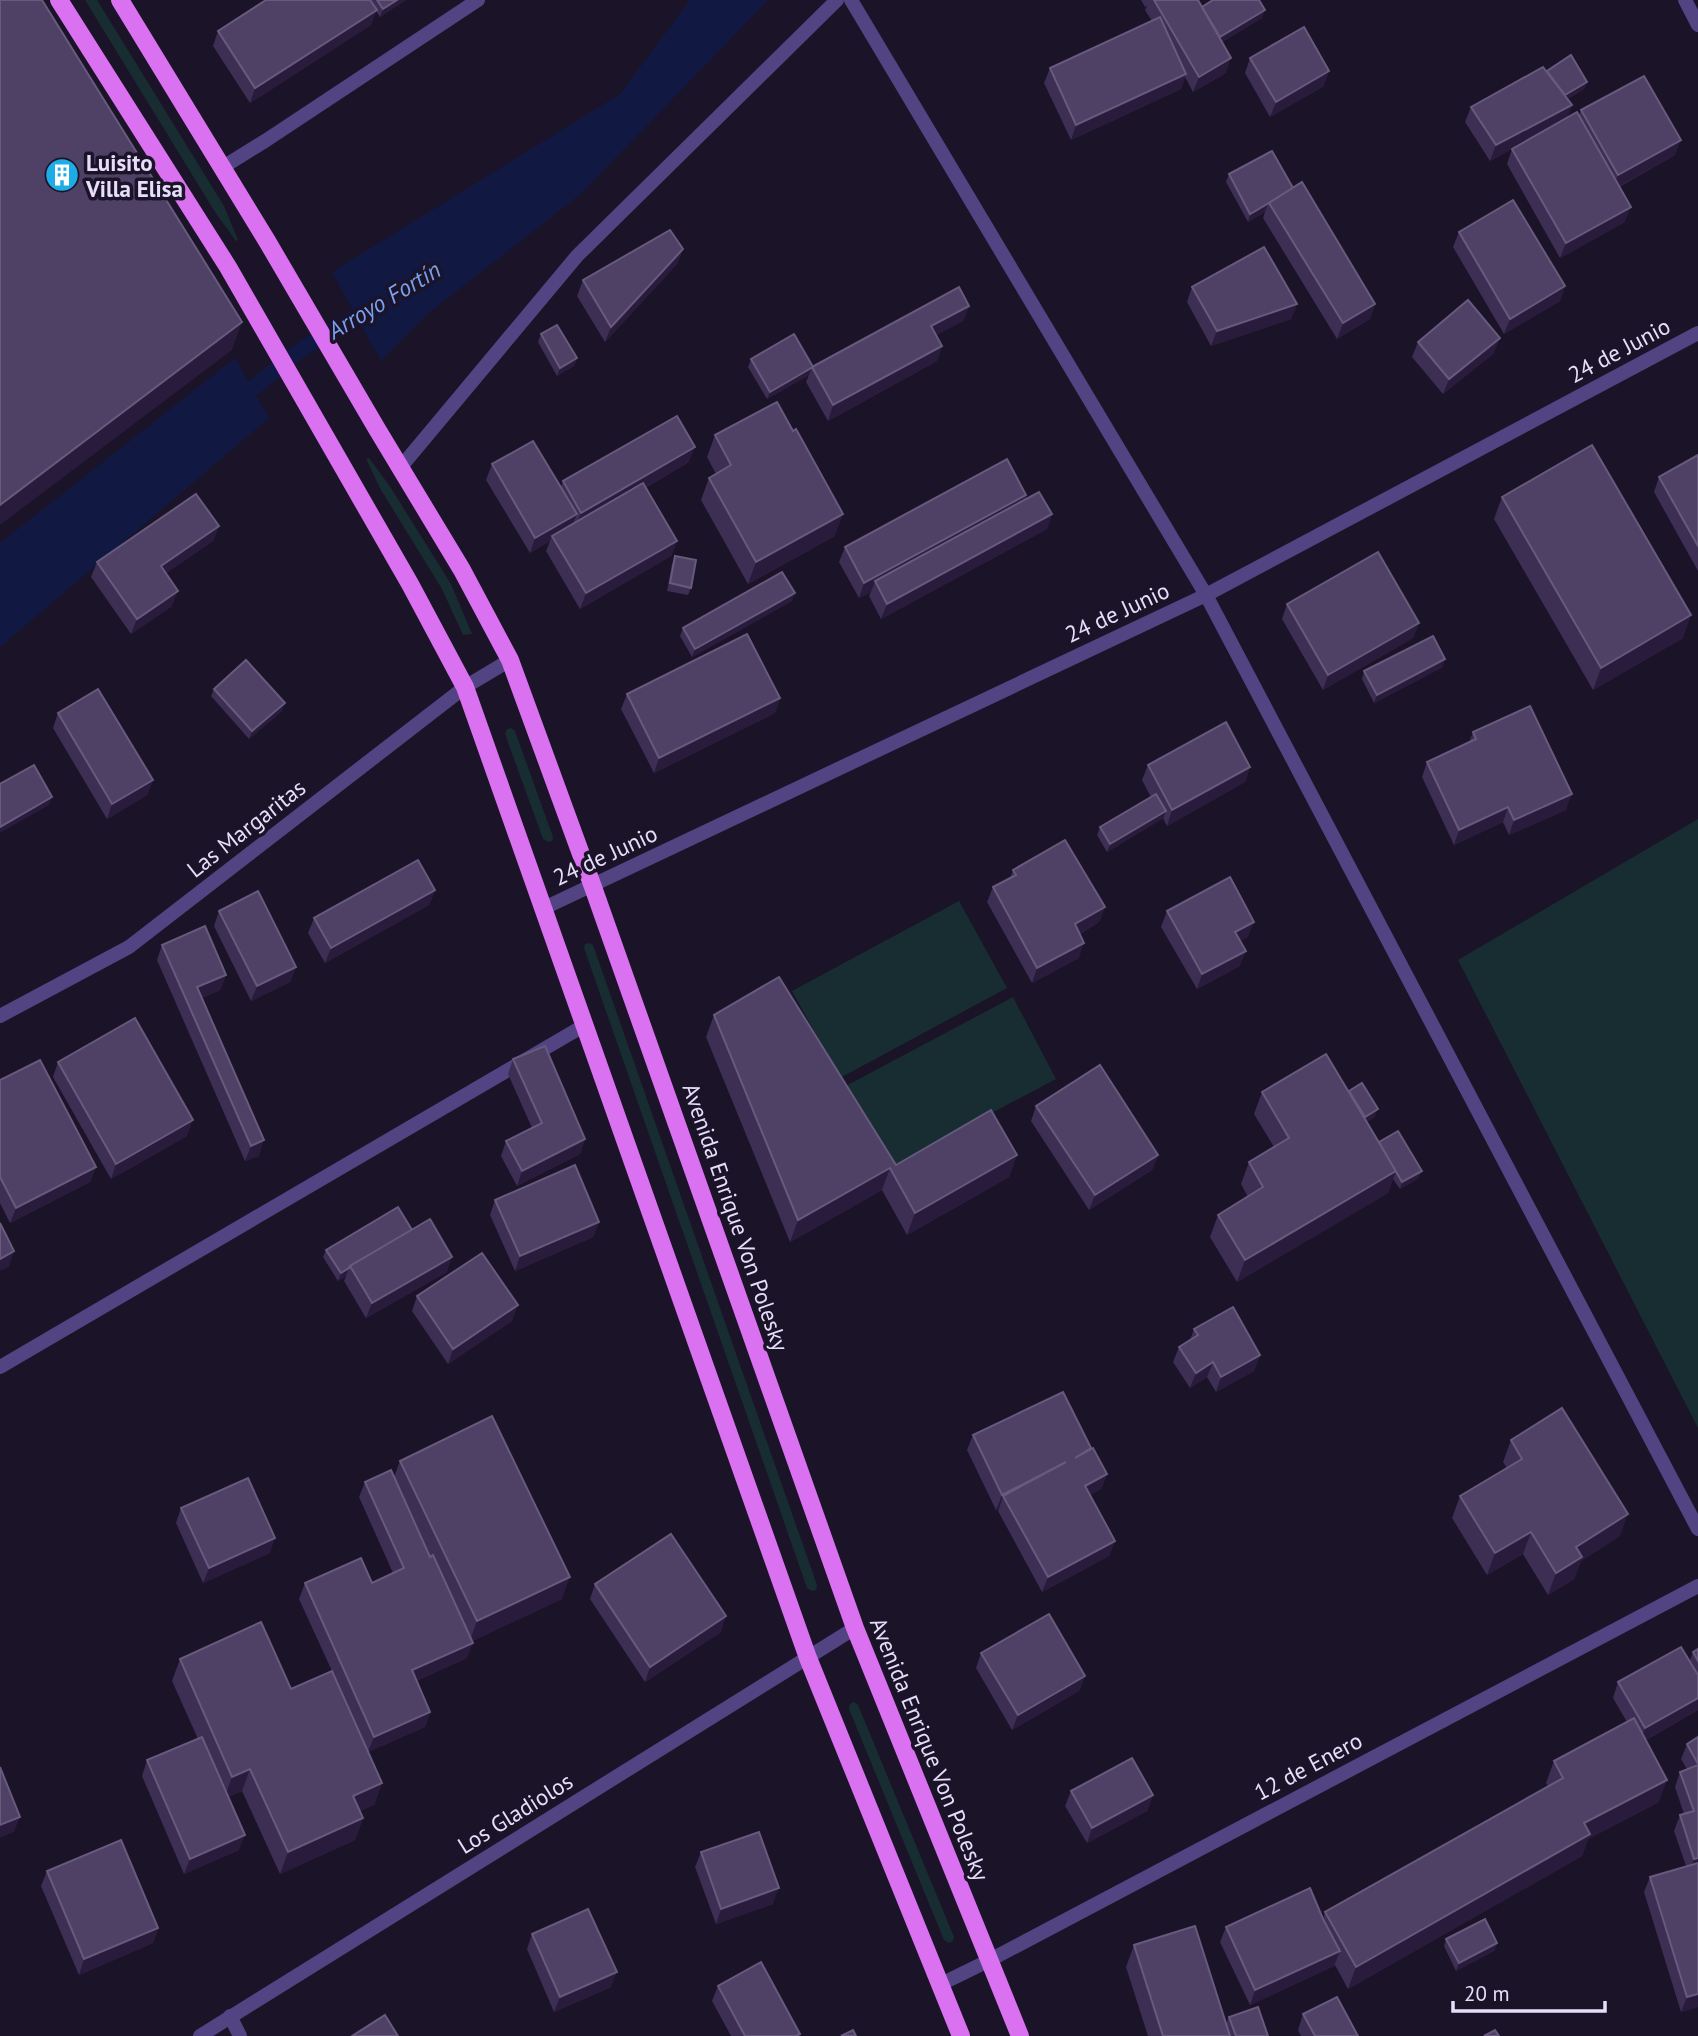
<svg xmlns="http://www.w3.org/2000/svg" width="1698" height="2036" font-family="'PT Sans',sans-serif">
<rect width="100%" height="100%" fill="#1b1328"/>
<g fill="#172d31">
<polygon points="85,0 97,0 224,206 238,240 236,241 215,212"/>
<polygon points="369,458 389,485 451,584 472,634 463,635 442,589 381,490 366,459"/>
<polygon points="511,728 515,731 553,837 552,841 548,842 543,839 505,734 507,729"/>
<polygon points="1698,819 1698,1428 1458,960"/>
<polygon points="959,901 1007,988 840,1078 792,991"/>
<polygon points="590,943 593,945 817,1585 816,1590 812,1591 807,1588 584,948 585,944"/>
<polygon points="1013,997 1056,1079 886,1169 842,1088"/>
<polygon points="854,1702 858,1705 954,1937 953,1941 949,1943 944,1940 849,1709 850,1704"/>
</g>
<g fill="#111943">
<polygon points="690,0 768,0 582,193 430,312 381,361 332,272 620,94"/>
<polygon points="235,358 269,418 0,647 0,543"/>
</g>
<polygon fill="#1b1328" points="329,269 383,364 378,363 329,274"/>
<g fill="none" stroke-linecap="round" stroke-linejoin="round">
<polyline stroke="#111943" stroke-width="16" points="237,401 302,349 373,306"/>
<g stroke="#524382" stroke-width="14">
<polyline points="223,167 265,141 478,0"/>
<polyline points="400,468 577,256 837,0"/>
</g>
<g stroke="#524382" stroke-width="14">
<polyline points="851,0 1206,595 1698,1529"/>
<polyline points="1685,0 1698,25"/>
<polyline points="544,908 1206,595 1698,333"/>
<polyline points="0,1016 129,947 465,687 510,660"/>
<polyline points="0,1367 585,1025"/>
<polyline points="939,1985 988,1961 1698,1586"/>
<polyline points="230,2016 240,2036"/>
</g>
<polyline stroke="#524382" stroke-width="14" points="200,2036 855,1628"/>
<g stroke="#d971f0" stroke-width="18">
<polyline points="59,0 228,267 410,584 465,687 808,1658 961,2036"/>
<polyline points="120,0 267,241 377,429 462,570 510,660 593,887 855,1628 1020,2036"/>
</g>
</g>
<g fill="#3d2e54">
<polygon points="266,0 406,0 380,17 376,11 371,25 250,103 213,46 218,31"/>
<polygon points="1141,0 1198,0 1202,7 1262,18 1222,42 1226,73 1193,92 1185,77 1181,89 1071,140 1044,83 1050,68 1152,21 1145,10 1147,6 1145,7"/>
<polygon points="1250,58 1324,86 1270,117 1245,73"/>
<polygon points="1546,71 1587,82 1584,89 1568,99 1568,118 1579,115 1581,110 1675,155 1619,187 1625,222 1560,258 1507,164 1512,149 1490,161 1465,122 1471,107"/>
<polygon points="1229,174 1293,188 1375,304 1370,319 1337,339 1263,218 1265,212 1248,222 1226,182"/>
<polygon points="1459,232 1565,286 1560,301 1504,334 1453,247"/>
<polygon points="683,249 677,264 605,342 577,296 583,280"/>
<polygon points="1192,287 1297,304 1291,319 1211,346 1187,302"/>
<polygon points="969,306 963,321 936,335 942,346 937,361 828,421 806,382 809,375 767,399 748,367 751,359 813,366"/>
<polygon points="541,334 577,358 574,366 557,376 538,342"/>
<polygon points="1418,342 1494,353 1443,394 1412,357"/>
<polygon points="715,435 835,536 748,584 701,500 709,478 716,474 707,457"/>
<polygon points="1698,455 1698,571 1654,492 1659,477"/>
<polygon points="689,462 645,488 677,541 671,556 580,609 546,551 550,541 530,553 486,480 492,464 561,487 563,481"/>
<polygon points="1026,495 1025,500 1052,514 1047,529 881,619 869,596 871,592 859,598 839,562 845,547"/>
<polygon points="1502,497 1683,638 1593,690 1494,519"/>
<polygon points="219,526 213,541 166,573 172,606 131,634 91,577 97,562"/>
<polygon points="675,556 691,588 688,595 667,591 672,564"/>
<polygon points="792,601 692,657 680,636 683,628"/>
<polygon points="1287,604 1419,623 1413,638 1323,690 1282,619"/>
<polygon points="1443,667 1374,703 1362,679 1364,671"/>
<polygon points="214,689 282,711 249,739 211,696"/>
<polygon points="627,694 780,698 775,713 654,773 621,709"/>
<polygon points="58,713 153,780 147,795 107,819 53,728"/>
<polygon points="1473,732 1566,810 1509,835 1503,822 1454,845 1422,777 1427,762 1469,742"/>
<polygon points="1148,765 1250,767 1245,782 1167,826 1163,818 1107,852 1097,835 1100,827 1151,797 1142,780"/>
<polygon points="1013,870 1105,907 1099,922 1080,934 1079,958 1032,983 987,902 993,887 1010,878"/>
<polygon points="435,890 429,905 325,963 308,933 314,918"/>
<polygon points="219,911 296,967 290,982 251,1001 214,926"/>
<polygon points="1167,911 1248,937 1240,941 1240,966 1197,989 1161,927"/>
<polygon points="162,945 226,975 220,990 202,998 259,1156 245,1161 157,960"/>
<polygon points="714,1015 896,1165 1017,1155 1009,1177 907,1235 882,1190 790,1242 706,1037"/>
<polygon points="513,1059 585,1139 580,1154 517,1186 501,1156 506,1141 532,1128 508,1074"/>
<polygon points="58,1062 187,1136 111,1179 53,1077"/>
<polygon points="0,1080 96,1167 90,1182 10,1223 0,1203"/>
<polygon points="1262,1092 1349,1092 1375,1117 1367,1122 1379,1143 1419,1178 1400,1189 1393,1179 1388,1193 1237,1282 1210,1237 1218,1215 1248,1197 1241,1184 1249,1162 1274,1147 1254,1114"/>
<polygon points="1036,1106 1158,1155 1152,1170 1089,1210 1031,1121"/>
<polygon points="495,1200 599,1222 593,1237 515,1271 490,1215"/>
<polygon points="412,1230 447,1272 366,1318 344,1281 346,1276 338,1281 323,1257 326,1250"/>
<polygon points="417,1296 512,1321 448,1364 412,1311"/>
<polygon points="1194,1329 1260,1355 1254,1371 1216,1392 1207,1377 1190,1388 1173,1362 1179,1347 1190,1340"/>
<polygon points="973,1435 1090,1450 1107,1474 1101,1489 1090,1495 1115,1541 1109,1556 1042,1592 998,1511 999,1509 996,1510 967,1450"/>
<polygon points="1511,1440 1620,1536 1581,1561 1574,1579 1548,1595 1523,1554 1487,1575 1452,1518 1460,1496 1507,1468 1503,1462"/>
<polygon points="400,1461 562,1599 472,1641 467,1658 416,1681 430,1712 425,1727 368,1752 338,1684 382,1783 374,1805 360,1811 363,1818 355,1840 280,1874 242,1791 228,1797 239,1850 184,1874 142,1776 147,1760 198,1739 172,1681 180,1659 291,1689 332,1671 299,1599 305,1583 372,1583 393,1573 359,1497 365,1482 394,1477"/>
<polygon points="181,1508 270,1553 203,1583 176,1523"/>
<polygon points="595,1584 721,1632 645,1682 590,1599"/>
<polygon points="1698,1649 1698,1675 1690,1660 1693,1652"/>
<polygon points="981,1653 1085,1676 1079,1691 1012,1730 976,1668"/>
<polygon points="1698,1675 1698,1710 1646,1740 1659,1802 1588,1839 1582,1856 1348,1989 1335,1965 1334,1966 1250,2005 1220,1942 1226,1927 1323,1919 1325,1912 1548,1786 1546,1783 1554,1761 1627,1722 1613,1698 1618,1682"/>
<polygon points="1698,1737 1698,2007 1681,2012 1644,1892 1650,1877 1686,1866 1674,1831 1680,1815 1684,1814 1675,1787 1680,1772 1687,1769 1681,1759 1687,1744"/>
<polygon points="1071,1791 1153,1795 1147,1811 1087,1843 1065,1806"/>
<polygon points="701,1852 773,1904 716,1924 695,1867"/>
<polygon points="47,1871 158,1928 153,1943 79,1975 41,1886"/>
<polygon points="532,1934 611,1987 554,2012 527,1949"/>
<polygon points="1446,1939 1497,1943 1494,1951 1456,1971 1444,1946"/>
<polygon points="1134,1945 1230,2036 1148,2036 1126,1967"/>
<polygon points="718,1986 800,2034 799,2036 731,2036 712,2001"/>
<polygon points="1303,2014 1358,2036 1301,2036 1298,2030"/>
<polygon points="1229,2017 1268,2036 1230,2036 1226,2024"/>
</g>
<g fill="#281b3b">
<polygon points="397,0 406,0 380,17 383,9"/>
<polygon points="377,10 371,25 250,103 255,88"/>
<polygon points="1265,10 1262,18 1217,45 1220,37"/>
<polygon points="1231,58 1226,73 1193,92 1199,77"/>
<polygon points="1329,71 1324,86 1270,117 1276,102"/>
<polygon points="1186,74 1181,89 1071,140 1076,125"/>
<polygon points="1587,82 1584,89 1560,104 1563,96"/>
<polygon points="1572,105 1567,120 1490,161 1496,145"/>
<polygon points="1681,140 1675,155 1612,190 1618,175"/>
<polygon points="1268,204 1265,212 1248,222 1250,214"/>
<polygon points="1631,207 1625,222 1560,258 1566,243"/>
<polygon points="683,249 677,264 605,342 611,327"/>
<polygon points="1565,286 1560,301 1504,334 1510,319"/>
<polygon points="1297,304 1291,319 1211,346 1217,331"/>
<polygon points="1375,304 1370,319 1337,339 1343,323"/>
<polygon points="969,306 963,321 926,341 931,326"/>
<polygon points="242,322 232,350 0,525 0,505"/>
<polygon points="1500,338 1494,353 1443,394 1449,379"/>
<polygon points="942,346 937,361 828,421 833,405"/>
<polygon points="577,358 574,366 557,376 560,368"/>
<polygon points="812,367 809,375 767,399 770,392"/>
<polygon points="695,447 689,462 575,528 581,513"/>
<polygon points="1026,495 1021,511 875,581 871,592 859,598 864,583"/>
<polygon points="577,514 571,529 552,536 550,541 530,553 535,538"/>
<polygon points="843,514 835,536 748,584 756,562"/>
<polygon points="1052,514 1047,529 881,619 887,604"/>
<polygon points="219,526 213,541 155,581 161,566"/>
<polygon points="677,541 671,556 580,609 586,593"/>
<polygon points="178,591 172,606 131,634 137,619"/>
<polygon points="795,593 792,601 692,657 695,649"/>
<polygon points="1691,615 1683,638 1593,690 1601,668"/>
<polygon points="1419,623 1413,638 1323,690 1328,675"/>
<polygon points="1445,659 1443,667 1374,703 1377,695"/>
<polygon points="780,698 775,713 654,773 659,758"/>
<polygon points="285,703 282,711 249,739 252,731"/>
<polygon points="1250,767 1245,782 1167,826 1172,810"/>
<polygon points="153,780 147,795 107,819 112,804"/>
<polygon points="1572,794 1566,810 1509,835 1514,820"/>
<polygon points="52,797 49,805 0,833 0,827"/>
<polygon points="1508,807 1503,822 1454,845 1459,830"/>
<polygon points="1166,811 1163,819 1107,852 1110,844"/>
<polygon points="435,890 429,905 325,963 331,948"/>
<polygon points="1105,907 1099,922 1069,940 1075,924"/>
<polygon points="1254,922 1248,937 1230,947 1235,932"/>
<polygon points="1084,943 1079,958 1032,983 1037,968"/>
<polygon points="1246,951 1240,966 1197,989 1202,974"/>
<polygon points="296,967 290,982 251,1001 257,986"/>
<polygon points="226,975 220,990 192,1003 197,987"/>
<polygon points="1378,1109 1375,1117 1362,1125 1365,1117"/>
<polygon points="193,1120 187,1136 111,1179 116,1164"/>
<polygon points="585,1139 580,1154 517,1186 522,1171"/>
<polygon points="264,1140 259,1156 245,1161 251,1146"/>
<polygon points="1017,1155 1009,1177 907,1235 915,1213"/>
<polygon points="1158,1155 1152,1170 1089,1210 1095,1195"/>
<polygon points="96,1167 90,1182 10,1223 16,1208"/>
<polygon points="890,1168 882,1190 790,1242 798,1220"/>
<polygon points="1396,1171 1388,1193 1237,1282 1245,1260"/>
<polygon points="1422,1171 1419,1178 1400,1189 1402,1182"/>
<polygon points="599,1222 593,1237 515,1271 520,1256"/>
<polygon points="14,1251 9,1267 0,1271 0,1259"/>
<polygon points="452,1257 447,1272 366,1318 372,1303"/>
<polygon points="349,1268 346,1276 338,1281 341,1273"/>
<polygon points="518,1305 512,1321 448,1364 453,1349"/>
<polygon points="1260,1355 1254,1371 1216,1392 1221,1377"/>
<polygon points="1213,1362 1207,1377 1190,1388 1196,1373"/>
<polygon points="1066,1462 1003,1496 999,1509 996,1510 1002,1495"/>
<polygon points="1107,1474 1101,1489 1079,1501 1085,1486"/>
<polygon points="1628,1514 1620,1536 1581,1561 1574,1579 1548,1595 1556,1573 1576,1547"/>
<polygon points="1531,1532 1523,1554 1487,1575 1495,1553"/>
<polygon points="275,1538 270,1553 203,1583 209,1568"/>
<polygon points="1115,1541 1109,1556 1042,1592 1048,1577"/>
<polygon points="570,1577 562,1599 469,1643 477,1621"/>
<polygon points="726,1616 721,1632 645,1682 650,1667"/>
<polygon points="473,1643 467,1658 406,1685 412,1670"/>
<polygon points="1085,1676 1079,1691 1012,1730 1018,1715"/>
<polygon points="1698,1698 1698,1710 1640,1743 1645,1728"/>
<polygon points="430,1712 425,1727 368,1752 374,1737"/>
<polygon points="250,1769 242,1791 224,1799 232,1777"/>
<polygon points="1667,1780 1659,1802 1588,1839 1582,1856 1348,1989 1356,1967 1584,1823"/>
<polygon points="382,1783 374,1805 345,1818 353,1796"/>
<polygon points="1153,1795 1147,1811 1087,1843 1092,1828"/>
<polygon points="20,1817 14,1832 0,1838 0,1825"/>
<polygon points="363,1818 355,1840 280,1874 288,1852"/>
<polygon points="245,1835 239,1850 184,1874 190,1859"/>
<polygon points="1698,1858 1698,1871 1688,1875 1694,1859"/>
<polygon points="779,1888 773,1904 716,1924 721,1909"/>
<polygon points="158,1928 153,1943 79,1975 84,1959"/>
<polygon points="1497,1943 1494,1951 1456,1971 1459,1963"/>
<polygon points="1340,1951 1334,1966 1250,2005 1255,1990"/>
<polygon points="617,1972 611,1987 554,2012 560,1997"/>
<polygon points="1698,1994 1698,2007 1681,2012 1687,1997"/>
</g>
<g fill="#4f4166" stroke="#675a7d" stroke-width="2">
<polygon points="0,0 42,0 242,322 0,505"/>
<polygon points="266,0 370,0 377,10 255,88 218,31"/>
<polygon points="377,0 397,0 383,9"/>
<polygon points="1154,0 1198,0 1231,58 1199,77"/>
<polygon points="1213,0 1259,0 1265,10 1220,37 1202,7"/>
<polygon points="1160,17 1186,74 1076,125 1050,68"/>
<polygon points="1304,27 1329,71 1276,102 1250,58"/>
<polygon points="1571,55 1587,82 1565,95 1547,71"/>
<polygon points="1543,67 1572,105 1496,145 1471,107"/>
<polygon points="1644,76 1681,140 1618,175 1581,110"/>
<polygon points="1577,112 1631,207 1566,243 1512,149"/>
<polygon points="1272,151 1293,188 1269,203 1250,214 1229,174"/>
<polygon points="1302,182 1375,304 1343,323 1269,203"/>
<polygon points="1513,200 1565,286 1510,319 1459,232"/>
<polygon points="670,230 683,249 611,327 583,280"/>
<polygon points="1264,247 1297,304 1217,331 1192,287"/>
<polygon points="959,287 969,306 931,326 942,346 833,405 812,367"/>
<polygon points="1468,300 1500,338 1449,379 1418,342"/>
<polygon points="557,325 577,358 560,368 541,334"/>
<polygon points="794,334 813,367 770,392 751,359"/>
<polygon points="777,402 793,431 796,429 843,514 756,562 709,478 731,465 715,435"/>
<polygon points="677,416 695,447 581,513 563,481"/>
<polygon points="533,441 577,514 535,538 492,464"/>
<polygon points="1592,445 1691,615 1601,668 1502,497"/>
<polygon points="1698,455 1698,546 1659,477"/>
<polygon points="1007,459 1026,495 864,583 845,547"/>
<polygon points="643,483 677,541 586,593 552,536"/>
<polygon points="1039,492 1052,514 887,604 875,581"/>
<polygon points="196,494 219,526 161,566 178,591 137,619 97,562"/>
<polygon points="1378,552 1419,623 1328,675 1287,604"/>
<polygon points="675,556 696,560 691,588 670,583"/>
<polygon points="782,572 795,593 695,649 683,628"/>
<polygon points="747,634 780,698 659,758 627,694"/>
<polygon points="1433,636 1445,659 1377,695 1364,671"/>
<polygon points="246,660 285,703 252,731 214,689"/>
<polygon points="98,689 153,780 112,804 58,713"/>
<polygon points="1530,706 1572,794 1514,820 1508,807 1459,830 1427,762 1476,739 1473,732"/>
<polygon points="1226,722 1250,767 1172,810 1148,765"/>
<polygon points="34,765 52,797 0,827 0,784"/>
<polygon points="1156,794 1166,811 1110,844 1100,827"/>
<polygon points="1065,840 1105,907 1075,924 1084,943 1037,968 993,887 1016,875 1013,870"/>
<polygon points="418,860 435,890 331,948 314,918"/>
<polygon points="1230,877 1254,922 1235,932 1246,951 1202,974 1167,911"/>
<polygon points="258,891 296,967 257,986 219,911"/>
<polygon points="205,926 226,975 197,987 264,1140 251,1146 162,945"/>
<polygon points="779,977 896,1165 991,1110 1017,1155 915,1213 890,1168 798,1220 714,1015"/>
<polygon points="135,1018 193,1120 116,1164 58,1062"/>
<polygon points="545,1046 585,1139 522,1171 506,1141 542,1123 513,1059"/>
<polygon points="1326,1054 1396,1171 1245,1260 1218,1215 1263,1187 1249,1162 1289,1138 1262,1092"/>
<polygon points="40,1060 96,1167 16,1208 0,1177 0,1080"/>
<polygon points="1100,1065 1158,1155 1095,1195 1036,1106"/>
<polygon points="1362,1083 1378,1109 1365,1117 1349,1091"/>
<polygon points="1398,1131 1422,1171 1402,1182 1379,1142"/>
<polygon points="575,1165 599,1222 520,1256 495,1200"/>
<polygon points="398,1207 412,1230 350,1266 349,1268 341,1273 326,1250"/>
<polygon points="430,1219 452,1257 372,1303 350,1266"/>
<polygon points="0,1223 14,1251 0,1259"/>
<polygon points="482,1253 518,1305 453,1349 417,1296"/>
<polygon points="1233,1307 1260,1355 1221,1377 1213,1362 1196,1373 1179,1347 1198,1335 1194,1329"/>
<polygon points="1063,1392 1091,1448 1075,1458 1093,1448 1107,1474 1085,1486 1115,1541 1048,1577 1003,1496 1066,1462 1002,1495 973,1435"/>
<polygon points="1562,1408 1628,1514 1576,1547 1582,1557 1556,1573 1531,1532 1495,1553 1460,1496 1522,1459 1511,1440"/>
<polygon points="492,1416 570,1577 477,1621 400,1461"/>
<polygon points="391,1470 430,1557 433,1555 473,1643 412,1670 430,1712 374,1737 305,1583 361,1558 372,1583 404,1568 365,1482"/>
<polygon points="248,1478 275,1538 209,1568 181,1508"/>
<polygon points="671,1534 726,1616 650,1667 595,1584"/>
<polygon points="1049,1614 1085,1676 1018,1715 981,1653"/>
<polygon points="261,1622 291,1689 332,1671 382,1783 353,1796 363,1818 288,1852 250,1769 232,1777 180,1659"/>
<polygon points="1681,1647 1698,1675 1698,1698 1645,1728 1618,1682"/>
<polygon points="1698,1649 1698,1661 1693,1652"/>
<polygon points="1634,1718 1667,1780 1584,1823 1590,1834 1356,1967 1325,1912 1563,1778 1554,1761"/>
<polygon points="202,1737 245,1835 190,1859 147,1760"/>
<polygon points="1698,1737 1698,1764 1687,1744"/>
<polygon points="1132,1758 1153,1795 1092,1828 1071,1791"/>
<polygon points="1698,1765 1698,1858 1694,1859 1680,1815 1694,1811 1680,1772"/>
<polygon points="0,1767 20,1817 0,1825"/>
<polygon points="759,1832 779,1888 721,1909 701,1852"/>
<polygon points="121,1840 158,1928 84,1959 47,1871"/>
<polygon points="1698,1863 1698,1994 1687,1997 1650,1877"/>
<polygon points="1310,1888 1323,1919 1340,1951 1255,1990 1226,1927"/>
<polygon points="588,1909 617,1972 560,1997 532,1934"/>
<polygon points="1485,1919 1497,1943 1459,1963 1446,1939"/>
<polygon points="1195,1926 1230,2036 1163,2036 1134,1945"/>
<polygon points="761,1962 800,2034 796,2036 745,2036 718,1986"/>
<polygon points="1337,1997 1358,2036 1315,2036 1303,2014"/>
<polygon points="1258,2007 1268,2036 1236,2036 1229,2017"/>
<polygon points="385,2015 398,2036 352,2036"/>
<polygon points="853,2030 856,2036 841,2036"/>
<polygon points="1495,2030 1499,2036 1484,2036"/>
</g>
<defs>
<g id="building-disc" transform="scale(1.75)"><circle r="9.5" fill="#1eace7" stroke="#1b1328"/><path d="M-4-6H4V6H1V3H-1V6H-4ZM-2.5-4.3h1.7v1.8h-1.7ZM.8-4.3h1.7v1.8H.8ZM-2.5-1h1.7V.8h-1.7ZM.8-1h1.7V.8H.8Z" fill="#fff"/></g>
</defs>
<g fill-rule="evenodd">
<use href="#building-disc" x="62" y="175"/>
</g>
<g text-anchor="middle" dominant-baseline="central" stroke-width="7" stroke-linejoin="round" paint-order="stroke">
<g font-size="23" font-weight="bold" fill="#e7defb" stroke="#1b1328" text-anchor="start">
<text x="86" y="162">Luisito<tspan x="86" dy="26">Villa Elisa</tspan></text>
</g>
<g font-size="23" fill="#e7defb" stroke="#1b1328">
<text transform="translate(1619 350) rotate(-28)">24 de Junio</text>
<text transform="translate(1117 612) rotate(-25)">24 de Junio</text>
<text transform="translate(246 828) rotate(-38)">Las Margaritas</text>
<text transform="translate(605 855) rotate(-25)">24 de Junio</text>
<text transform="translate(736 1217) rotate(71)">Avenida Enrique Von Polesky</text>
<text transform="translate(930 1749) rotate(68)">Avenida Enrique Von Polesky</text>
<text transform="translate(1308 1766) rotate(-28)">12 de Enero</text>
<text transform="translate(515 1813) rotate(-32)">Los Gladiolos</text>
</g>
<g font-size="24" font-style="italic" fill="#77a0f0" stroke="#1b1328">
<text transform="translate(384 300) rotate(-31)">Arroyo Fortín</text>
</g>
</g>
<path d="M1453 2001v10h152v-10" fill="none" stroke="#e7defb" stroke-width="3.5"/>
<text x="1464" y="2001" font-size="21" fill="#e7defb" stroke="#1b1328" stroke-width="5" paint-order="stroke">20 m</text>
</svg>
